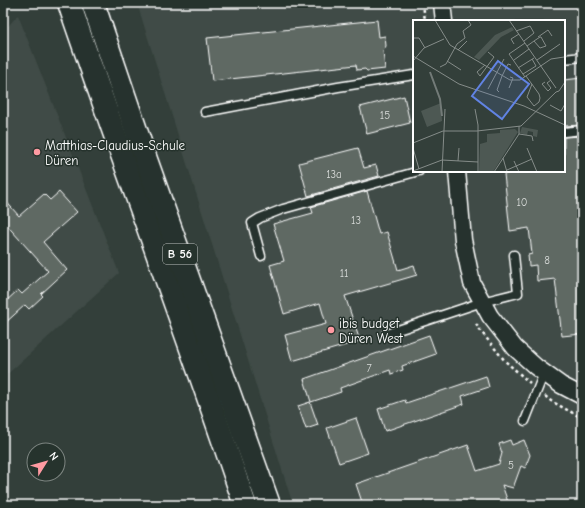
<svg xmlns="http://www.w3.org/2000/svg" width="585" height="508" font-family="'Comic Neue',sans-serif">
<rect width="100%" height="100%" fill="#333f3a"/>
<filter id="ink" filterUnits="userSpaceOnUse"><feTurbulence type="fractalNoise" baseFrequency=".025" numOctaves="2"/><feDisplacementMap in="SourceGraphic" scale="8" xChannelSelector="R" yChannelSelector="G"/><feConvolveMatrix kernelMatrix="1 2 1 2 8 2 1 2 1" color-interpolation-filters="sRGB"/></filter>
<g filter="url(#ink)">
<g fill="#404c47" fill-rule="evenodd">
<path d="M137,3H582V505H293ZM414,21H564V171H414Z"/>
<polygon points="18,15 119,273 3,378 3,32"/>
</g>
<g fill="#5f6964" stroke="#fff">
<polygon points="377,20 379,37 385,36 386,46 383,51 385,69 367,71 365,69 357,70 356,65 212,81 207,38"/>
<polygon points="582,78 582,125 564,126 564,80"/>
<polygon points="404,96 410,123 367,134 360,107"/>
<polygon points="582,136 582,334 562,336 555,279 537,281 536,265 529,266 528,255 532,254 529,228 510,231 504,174 532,171 564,171 564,137"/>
<polygon points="358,148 364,168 376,165 379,176 308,196 299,163"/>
<polygon points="367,191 379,234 387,232 398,270 414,265 417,275 345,296 360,341 292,361 285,335 326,324 320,303 284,314 270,265 284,261 273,224 313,213 311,207"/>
<polygon points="59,192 77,212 43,242 67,270 41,294 43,296 29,309 25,305 3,325 3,304 18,290 22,294 48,271 3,221 3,198 19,216 44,194 50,200"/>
<polygon points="429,335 436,354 402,366 403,370 391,374 390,370 340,388 341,392 311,402 304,379"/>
<polygon points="486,376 489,387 462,396 464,404 385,431 378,409 405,400 406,403"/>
<polygon points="310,402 318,425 306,429 298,406"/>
<polygon points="356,418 368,453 339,463 327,428"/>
<polygon points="510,440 512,445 524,440 530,455 525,468 521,466 513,488 502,485 509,505 363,505 356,484 468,445 477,471 499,464 502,453 499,444"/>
</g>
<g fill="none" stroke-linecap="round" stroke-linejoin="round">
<g stroke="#fff" stroke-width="11">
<g id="lane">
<polyline points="564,59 582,57"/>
<polyline points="205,112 338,87 414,75"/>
<polyline points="564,132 582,130"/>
<polyline points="261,256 252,223 260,218 283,209 419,171"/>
<polyline points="386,334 482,302 518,293 514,255"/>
<polyline points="525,421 544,373"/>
</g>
</g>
<g stroke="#fff" stroke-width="19">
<g id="street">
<polyline points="442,3 444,21"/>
<polyline points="457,171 463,240 472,283 490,316 515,348 536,367 561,385 582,396"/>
</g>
</g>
<g stroke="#fff" stroke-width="25">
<g id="primary">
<path d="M69,3C126,171 189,337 245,505"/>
<polyline points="93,3 144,154 269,505"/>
</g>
</g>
<g stroke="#fff" stroke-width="2.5" stroke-dasharray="3 3" stroke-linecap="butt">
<polyline points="423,3 425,21"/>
<polyline points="476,324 479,329 505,361 530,383"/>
<polyline points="545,396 551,401 582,418"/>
</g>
<use href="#lane" stroke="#26332d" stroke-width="8"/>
<use href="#street" stroke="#26332d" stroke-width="16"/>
<use href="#primary" stroke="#26332d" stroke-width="22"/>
</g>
</g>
<g fill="#ff9aa2" stroke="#26332d" stroke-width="1.5">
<circle cx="37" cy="152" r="4"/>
<circle cx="331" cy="330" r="4"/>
</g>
<g text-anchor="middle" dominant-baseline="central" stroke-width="3" stroke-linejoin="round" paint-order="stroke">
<g font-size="11" fill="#d7dad8">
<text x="385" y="115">15</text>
<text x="334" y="174">13a</text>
<text x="522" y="202">10</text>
<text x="356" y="220">13</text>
<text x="547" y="260">8</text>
<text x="344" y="273">11</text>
<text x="369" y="368">7</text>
<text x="511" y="465">5</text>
</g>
<rect fill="#26332d" stroke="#bec2c0" stroke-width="1" x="163" y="244" width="34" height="20" rx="3"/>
<g font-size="12" font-weight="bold" fill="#fff">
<text x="180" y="254">B 56</text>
</g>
<g font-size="13" fill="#fff" stroke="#26332d" text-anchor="start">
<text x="45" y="145">Matthias-Claudius-Schule<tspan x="45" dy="15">Düren</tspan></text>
<text x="339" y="323">ibis budget<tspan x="339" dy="15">Düren West</tspan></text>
</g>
</g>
<g transform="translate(413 20)">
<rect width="152" height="152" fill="#333f3a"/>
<path d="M99,7L101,10L88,17L66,40L61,37L82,15ZM28,83L29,101L14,107L8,91ZM109,107L125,110L124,117L120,116V112L115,111L114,115L107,113ZM87,110L102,109L105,112L80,152H66L67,124L74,122V114L87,113Z" fill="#4d5853"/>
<path fill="none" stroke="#737b78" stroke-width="2" d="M17,52L27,79L29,96"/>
<path fill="none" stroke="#858c89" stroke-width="1" d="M22,0L37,25L97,60H107L138,39L151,37M96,0L143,68M103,11L117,6L121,13L111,21M125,17L135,10L139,16M0,18H6L12,28M101,24L98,19L106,14M114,26L121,21L127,17H128L133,26L127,28L121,21M45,30L54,21M0,36L46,64L111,86L152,105M101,40L116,29M124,40L147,24M0,41L11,28L31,19M34,41L48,50M72,45L64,52L67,56L81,37L75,32M27,47L33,44L44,24L52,18L50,11L58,5L55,0M105,48L121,38M110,54L123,46L119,39M89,56L95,44L98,45M113,56L126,74L127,78L126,82L121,86L114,77L119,64M112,57L96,34L112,23M132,62L129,64L135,71L138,68L134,63L138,60M96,68L100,58L97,57M75,69L91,39M86,72L84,70L89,56M137,85L148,91L152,84M62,89L65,105V152M106,114L119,116L120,121M0,123L30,111H64L108,106L143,72L146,71L152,62M0,128L6,149M114,128L124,152M90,138L94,152M45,141L46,128M101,141L106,152M94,150L119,139M0,151L29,140L65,142M29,152L32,89M81,152L106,114V106"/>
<path fill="#6183e4" fill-opacity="0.15" stroke="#6183e4" stroke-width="2" d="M85,41L116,64L89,99L59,76Z"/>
<rect width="152" height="152" fill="none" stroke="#fff" stroke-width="2"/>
</g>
<rect width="585" height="508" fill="none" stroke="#26332d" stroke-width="16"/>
<rect x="8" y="8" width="569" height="492" fill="none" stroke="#fff" stroke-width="1.5" filter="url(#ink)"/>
<g transform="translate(46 462) rotate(53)"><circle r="19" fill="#26332d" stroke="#7d8581"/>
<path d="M0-3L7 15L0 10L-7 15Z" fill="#ff9aa2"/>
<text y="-6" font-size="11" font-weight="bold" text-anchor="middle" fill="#ffffff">N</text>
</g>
</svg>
